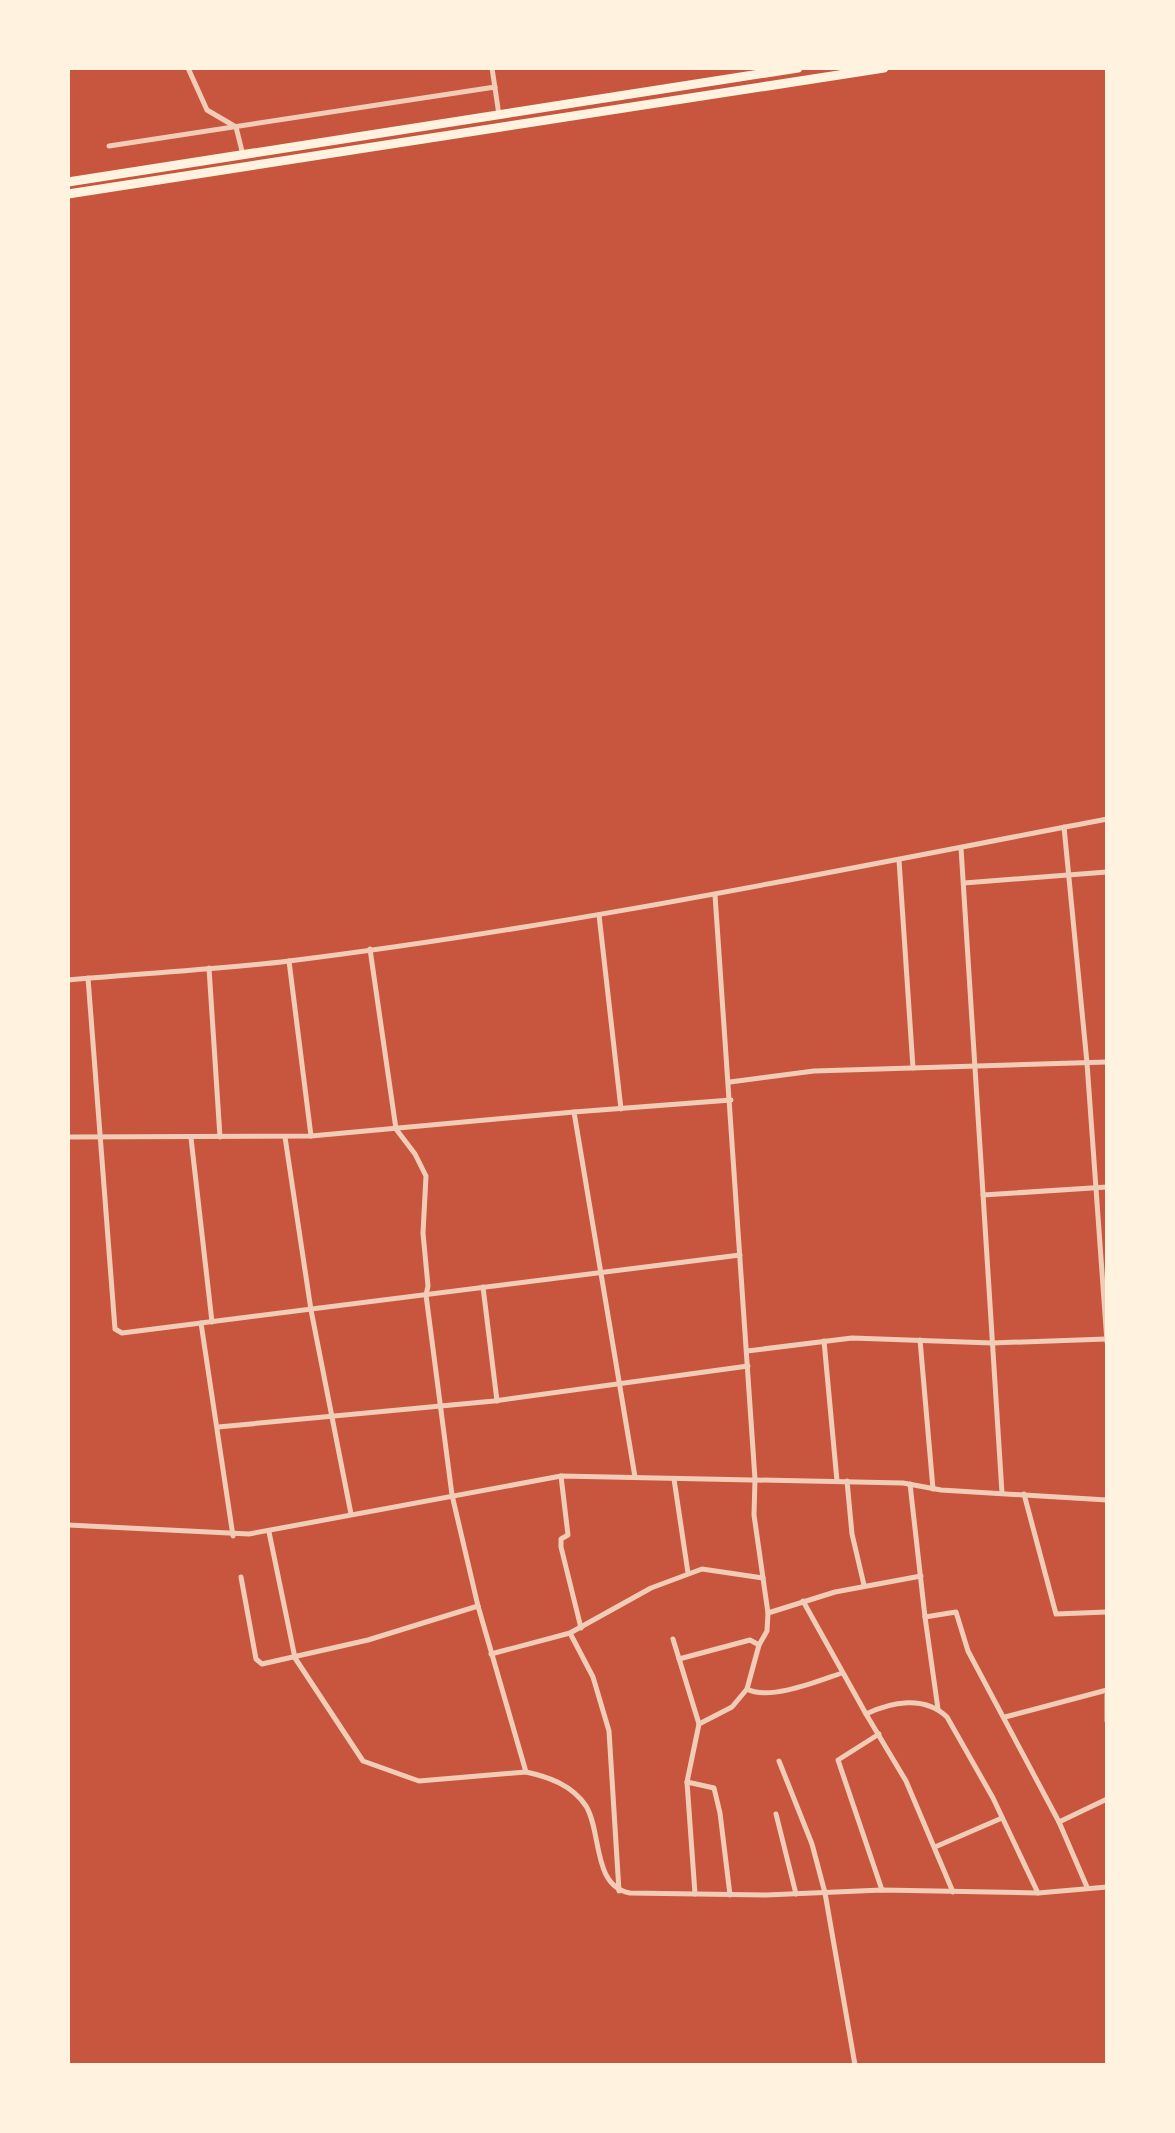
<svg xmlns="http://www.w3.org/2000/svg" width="1175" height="2133" font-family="Poppins,sans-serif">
<rect width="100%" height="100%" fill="#c8553d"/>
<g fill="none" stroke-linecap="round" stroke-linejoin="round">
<g stroke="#f1ccb7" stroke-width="5">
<polyline points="188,68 207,110 236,127 243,155"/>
<polyline points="492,68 499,115"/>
<polyline points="109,146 495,87"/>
<polyline points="1064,827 1087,1063 1107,1342"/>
<polyline points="961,848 1002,1493"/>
<polyline points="899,860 913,1068"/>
<polyline points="964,883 1107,872"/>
<polyline points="599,915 621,1109"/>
<path d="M370,949L396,1129L415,1154L426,1176L423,1233L428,1286L426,1295L452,1495L478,1606L526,1772C549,1777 572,1785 586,1806C602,1832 592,1886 630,1893L766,1895L882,1890L1038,1893L1107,1887"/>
<polyline points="289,961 311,1136"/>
<polyline points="209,968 220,1137"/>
<polyline points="88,978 115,1329 122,1333 201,1323"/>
<path d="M68,980C142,973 216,970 289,961C564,927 835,871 1107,819"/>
<polyline points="730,1082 814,1071 1107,1062"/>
<polyline points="68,1137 311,1136 574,1112"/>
<polyline points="285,1137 311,1310 351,1514"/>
<polyline points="191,1138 212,1322"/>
<polyline points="983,1195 1107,1187"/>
<polyline points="483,1287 497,1401"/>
<polyline points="920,1340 933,1489"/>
<polyline points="824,1341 837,1481"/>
<polyline points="747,1351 852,1338 992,1343 1106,1339"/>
<polyline points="218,1427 494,1401 748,1366"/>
<polyline points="561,1476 568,1535 561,1539 561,1547 581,1628"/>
<polyline points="635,1477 574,1112 731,1100"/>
<polyline points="674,1479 688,1573"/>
<polyline points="847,1481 852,1534 864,1585"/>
<polyline points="910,1484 925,1617 956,1612 968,1651 1059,1822 1087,1887"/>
<polyline points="1024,1494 1056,1614 1107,1612"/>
<polyline points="68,1525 249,1534 561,1476 903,1483 941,1490 1107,1500"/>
<polyline points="269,1532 295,1658 363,1761 419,1781 526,1772"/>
<polyline points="233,1536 201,1323 740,1255"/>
<polyline points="241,1577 256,1659 262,1664 368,1640 478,1606"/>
<polyline points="803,1601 866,1714"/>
<polyline points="768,1613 835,1592 921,1576"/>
<polyline points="925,1617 938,1709"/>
<polyline points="570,1633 593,1677 609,1731 619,1891"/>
<polyline points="673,1639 699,1724"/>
<polyline points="491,1654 570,1633 651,1588 702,1569 763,1578"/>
<polyline points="679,1659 750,1640 759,1645"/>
<path d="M747,1689C770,1701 818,1681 842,1673"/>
<polyline points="1107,1695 1107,1721"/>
<polyline points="1005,1717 1107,1690"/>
<polyline points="879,1734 838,1760 882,1890"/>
<polyline points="779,1761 812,1844 825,1893 855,2065"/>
<polyline points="687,1782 714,1788 720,1813 730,1895"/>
<polyline points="776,1814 796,1894"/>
<polyline points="1059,1822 1107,1799"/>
<polyline points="935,1847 1002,1818"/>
<path d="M953,1892L906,1781L866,1714C891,1702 924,1695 947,1717L993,1798L1038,1893"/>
<polyline points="695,1894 687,1782 699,1724 732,1707 747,1689 759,1645 767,1631 768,1613 754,1515 755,1479 715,895"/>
</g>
<g stroke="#fff3e0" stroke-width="9">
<polyline points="68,182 798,68"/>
<polyline points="68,194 884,68"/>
</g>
</g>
<rect width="1175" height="2133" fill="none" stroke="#fff3e0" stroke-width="140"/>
</svg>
